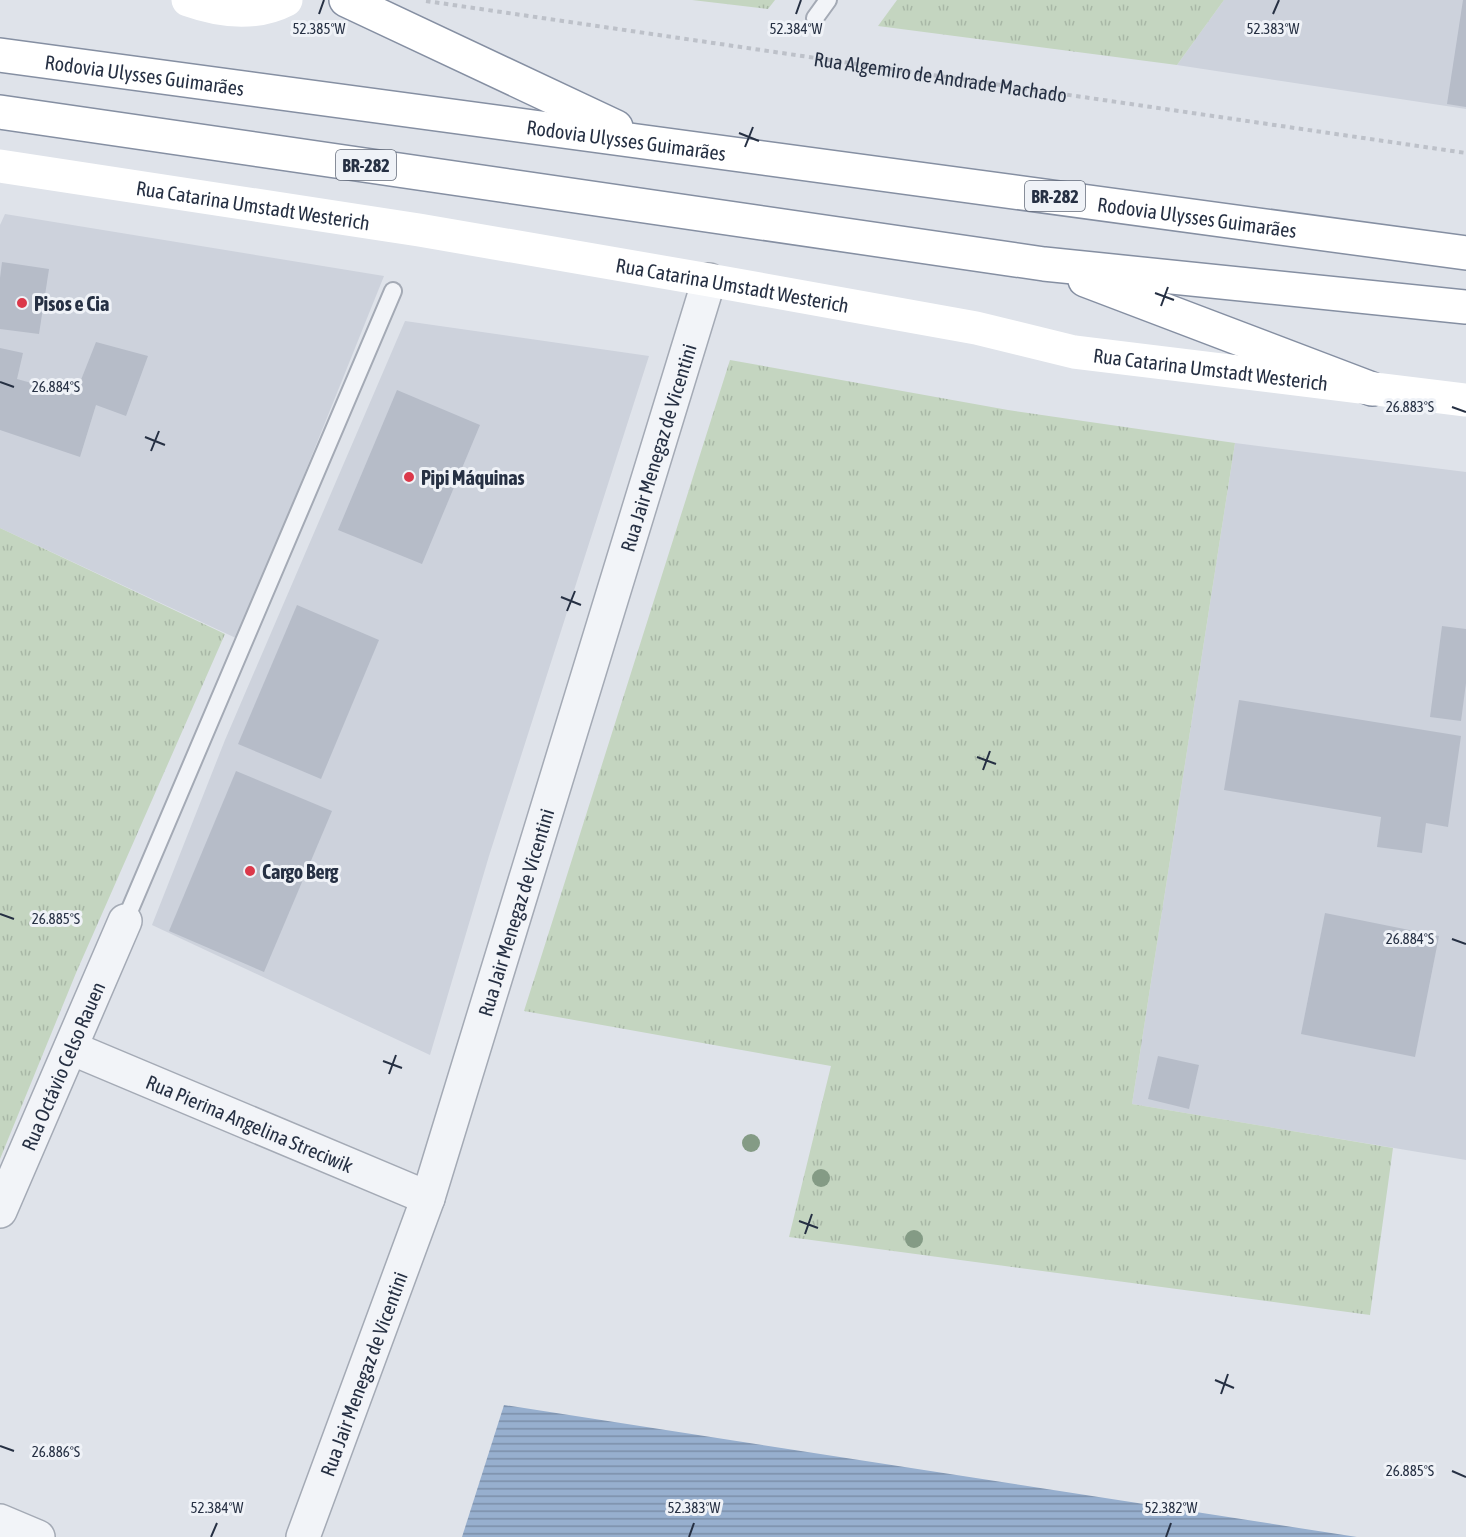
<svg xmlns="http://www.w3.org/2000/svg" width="1466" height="1537" font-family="'Asap Condensed',sans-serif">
<defs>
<pattern id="grass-tufts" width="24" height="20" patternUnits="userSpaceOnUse" patternTransform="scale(1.5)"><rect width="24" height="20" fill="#c4d5c0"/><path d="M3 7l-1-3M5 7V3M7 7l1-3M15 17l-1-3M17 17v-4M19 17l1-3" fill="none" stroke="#a8b7a6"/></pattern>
<pattern id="water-rules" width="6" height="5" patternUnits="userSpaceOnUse" patternTransform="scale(1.5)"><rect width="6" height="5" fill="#97afce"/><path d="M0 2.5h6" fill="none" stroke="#7b8fa9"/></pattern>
</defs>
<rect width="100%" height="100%" fill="#dfe3ea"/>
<g fill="#cdd2dc">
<polygon points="1224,0 1466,0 1466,109 1177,65"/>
<polygon points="5,214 384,276 238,639 0,528 0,225"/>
<polygon points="405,321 649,356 489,856 430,1055 152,925 225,740"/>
<polygon points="1235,443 1466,472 1466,1160 1132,1104"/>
</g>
<g fill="url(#grass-tufts)">
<polygon points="692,0 775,0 768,9"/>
<polygon points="897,0 1224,0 1177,65 878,26"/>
<polygon points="730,360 1008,410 1235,443 1132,1104 1393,1148 1370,1315 789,1237 831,1066 524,1011"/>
<polygon points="0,528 225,634 76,973 0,1159"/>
</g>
<polygon fill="url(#water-rules)" points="504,1405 1357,1537 462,1537"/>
<g fill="#b6bcc8">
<polygon points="1463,0 1466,0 1466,107 1447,104"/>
<polygon points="2,262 49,269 39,334 0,329 0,278"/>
<polygon points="96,342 148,356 126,416 96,405 80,457 0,430 0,348 23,353 17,379 75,395"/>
<polygon points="397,390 480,425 422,564 338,530"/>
<polygon points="297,605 379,640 321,779 238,744"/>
<polygon points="1442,626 1466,629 1466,683 1461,721 1430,717"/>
<polygon points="1239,700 1461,736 1448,827 1426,823 1422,853 1377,847 1381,817 1224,790"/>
<polygon points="236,771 332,811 264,972 169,931"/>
<polygon points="1325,913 1439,936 1415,1057 1301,1034"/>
<polygon points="1158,1056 1199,1065 1189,1109 1148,1099"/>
</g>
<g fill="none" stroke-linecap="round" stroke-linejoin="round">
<g stroke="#a4aab5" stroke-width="20">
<g id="lane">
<polyline points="815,18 828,0"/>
<polyline points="125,921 393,291"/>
</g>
</g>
<g stroke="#a4aab5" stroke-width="36">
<g id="street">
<path id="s2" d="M71,1048L428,1198"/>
<path id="s3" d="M0,1211L125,921"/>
<polyline points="0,1521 38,1537"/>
<path id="s4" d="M303,1537L428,1198L709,280"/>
</g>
</g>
<g stroke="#858fa2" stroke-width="36">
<g id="highway">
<polyline points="346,0 616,127"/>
<path id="s6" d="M0,55L1466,253"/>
<polyline points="0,112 1044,264 1466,307"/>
<polyline points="1085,280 1372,389"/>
</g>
</g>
<path stroke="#bdc1c9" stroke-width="4" stroke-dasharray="4.5 4.5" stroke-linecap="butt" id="s1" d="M426,1L1466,153"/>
<use href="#lane" stroke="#f2f4f8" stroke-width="16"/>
<use href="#street" stroke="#f2f4f8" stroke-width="33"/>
<g stroke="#fff" stroke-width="33">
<path d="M188,0C219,11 255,16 286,0"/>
<path id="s5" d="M0,166L419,230L709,280L976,328L1074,352L1466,400"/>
</g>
<use href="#highway" stroke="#fff" stroke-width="33"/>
</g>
<g fill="#849b85">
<circle cx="751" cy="1143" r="9"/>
<circle cx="821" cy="1178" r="9"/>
<circle cx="914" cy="1239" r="9"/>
</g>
<path fill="none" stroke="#263043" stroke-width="2" d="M319,14L324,0M796,14L801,0M1273,14L1279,0M739,133L759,141M745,147L753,127M1155,293L1174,300M1161,306L1168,287M0,382L14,387M1452,407L1466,412M145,437L165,445M151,451L159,431M561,597L581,605M567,611L575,591M977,757L996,764M983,770L990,751M0,914L14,919M1452,939L1466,944M383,1061L402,1068M389,1074L396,1055M799,1221L818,1228M805,1234L812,1214M1215,1380L1234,1388M1221,1394L1228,1374M0,1446L14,1451M1452,1471L1466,1477M211,1537L217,1523M689,1537L694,1523M1166,1537L1171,1523"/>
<g fill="#db384a" stroke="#eff2f7" stroke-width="2">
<circle cx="22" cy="303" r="6"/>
<circle cx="409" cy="477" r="6"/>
<circle cx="250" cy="871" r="6"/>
</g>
<g text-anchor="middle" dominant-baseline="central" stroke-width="6" stroke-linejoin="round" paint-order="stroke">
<g fill="#eff2f7" stroke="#626a79" stroke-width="1.5">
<rect x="336" y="150" width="60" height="30" rx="4.5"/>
<rect x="1025" y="181" width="60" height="30" rx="4.5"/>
</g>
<g font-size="18" font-weight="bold" fill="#263043">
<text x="366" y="165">BR-282</text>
<text x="1055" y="196">BR-282</text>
</g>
<g font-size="20" fill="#263043" stroke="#eff2f7">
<text stroke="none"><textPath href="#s6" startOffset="146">Rodovia Ulysses Guimarães</textPath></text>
<text stroke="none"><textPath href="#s1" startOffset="520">Rua Algemiro de Andrade Machado</textPath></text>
<text stroke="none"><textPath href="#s6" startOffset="632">Rodovia Ulysses Guimarães</textPath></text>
<text stroke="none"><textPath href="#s5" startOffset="256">Rua Catarina Umstadt Westerich</textPath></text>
<text stroke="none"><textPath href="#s6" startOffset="1208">Rodovia Ulysses Guimarães</textPath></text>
<text stroke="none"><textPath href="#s5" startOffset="742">Rua Catarina Umstadt Westerich</textPath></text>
<text stroke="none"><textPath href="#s5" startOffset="1228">Rua Catarina Umstadt Westerich</textPath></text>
<text stroke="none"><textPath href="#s4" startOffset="1146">Rua Jair Menegaz de Vicentini</textPath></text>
<text stroke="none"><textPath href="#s4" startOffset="660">Rua Jair Menegaz de Vicentini</textPath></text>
<text stroke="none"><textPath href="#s3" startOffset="158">Rua Octávio Celso Rauen</textPath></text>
<text stroke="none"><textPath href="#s2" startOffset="194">Rua Pierina Angelina Streciwik</textPath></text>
<text stroke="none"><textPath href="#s4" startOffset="174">Rua Jair Menegaz de Vicentini</textPath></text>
</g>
<g font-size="20" font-weight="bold" fill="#263043" stroke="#eff2f7" text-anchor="start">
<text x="34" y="303">Pisos e Cia</text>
<text x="421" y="477">Pipi Máquinas</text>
<text x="262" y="871">Cargo Berg</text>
</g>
</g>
<g font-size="15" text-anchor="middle" fill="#263043" stroke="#eff2f7" stroke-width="6" stroke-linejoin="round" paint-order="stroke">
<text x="319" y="34">52.385°W</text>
<text x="796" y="34">52.384°W</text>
<text x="1273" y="34">52.383°W</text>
<text x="56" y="392">26.884°S</text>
<text x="1410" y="412">26.883°S</text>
<text x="56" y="924">26.885°S</text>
<text x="1410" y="944">26.884°S</text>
<text x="56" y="1457">26.886°S</text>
<text x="1410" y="1476">26.885°S</text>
<text x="217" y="1513">52.384°W</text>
<text x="694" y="1513">52.383°W</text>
<text x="1171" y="1513">52.382°W</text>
</g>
</svg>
